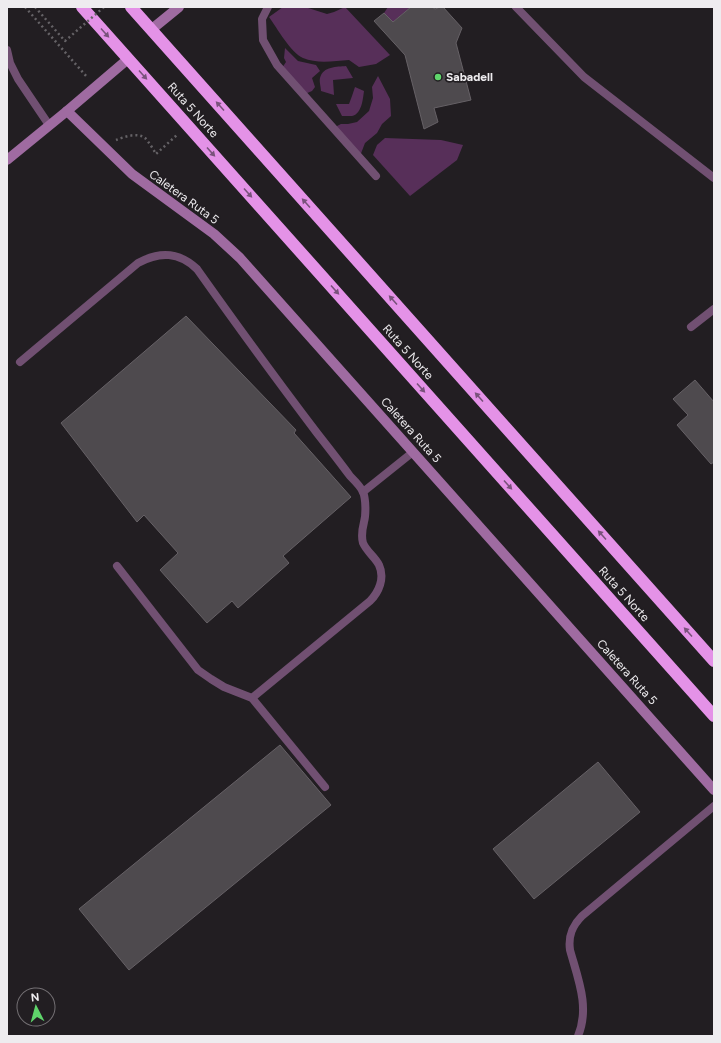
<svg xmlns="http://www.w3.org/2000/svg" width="721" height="1043" font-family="Figtree,sans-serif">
<rect width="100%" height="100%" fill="#221e22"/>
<g fill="#572f59">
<path d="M283,7H305L327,14L334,12L345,7L390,55L376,64L359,67L349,60C334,61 317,64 303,58C291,53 277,28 269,17Z"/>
<polygon points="388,7 411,7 393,22 384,13"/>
<polygon points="285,48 298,61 316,65 320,71 312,78 315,87 312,91 305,94 282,68 286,62 284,58"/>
<path d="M346,66L353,78L333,80L334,95L321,91C321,87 319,81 320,78C323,66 337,67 346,66Z"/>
<polygon points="378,76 390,99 391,116 382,124 377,133 365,143 360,156 335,127 341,124 348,124 357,122 369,111 373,98 372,87"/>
<path d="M355,87L364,91C363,98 362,114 352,116C349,116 346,116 342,116L336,104H349L352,96Z"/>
<polygon points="385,138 441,140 463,145 457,160 410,196 373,155 377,145"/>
</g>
<g fill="#4e4a4e" stroke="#666166">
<polygon points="411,7 432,7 435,9 440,7 443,7 462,28 456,43 471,100 434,108 438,122 424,129 405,55 374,21 384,13 393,22"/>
<polygon points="186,316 296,430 294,433 351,497 283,556 289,563 238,608 232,601 207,623 160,570 178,553 144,515 137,522 61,423"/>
<polygon points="695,380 714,402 714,462 711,464 677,425 688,415 673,399"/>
<polygon points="280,745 331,805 129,970 79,909"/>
<polygon points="598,762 640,812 534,899 493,849"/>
</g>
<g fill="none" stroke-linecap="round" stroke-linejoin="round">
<g stroke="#656266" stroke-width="2.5" stroke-dasharray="2 3" stroke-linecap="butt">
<polyline points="25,7 87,77"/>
<path d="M116,140C124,137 137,132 145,138C149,142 153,149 156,154L178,134"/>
</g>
<g stroke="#715072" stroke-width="8">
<polyline points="268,7 262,19 263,40 277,65 376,176"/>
<polyline points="516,7 584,77 714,178"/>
<polyline points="7,50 10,63 18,79 49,125"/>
<polyline points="691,327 714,309"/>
<path d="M20,362L138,263C160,251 179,252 197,269C236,324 276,379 317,433C328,447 339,461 350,476C354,480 361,487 363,492C366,499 366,515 364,522C362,530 361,536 363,543C367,552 375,557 379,565C385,578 379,592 370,601L252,698"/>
<polyline points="363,492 413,452"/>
<polyline points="117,566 198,670 211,679 224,687 252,698 325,787"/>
<path d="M578,1036C590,1007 578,979 570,950C568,936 572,926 582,916L714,806"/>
</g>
<g stroke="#9f6ba1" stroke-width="10">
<polyline points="152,29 179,7"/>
<polyline points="67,111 132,174 214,234 240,258 714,790"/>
<polyline points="7,160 67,111 128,59"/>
</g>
<g stroke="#e492e7" stroke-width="12">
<polyline points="82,7 714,716"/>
<polyline points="131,7 714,661"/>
</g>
<polyline stroke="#656266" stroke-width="2.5" stroke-dasharray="2 3" stroke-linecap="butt" points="35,7 65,41 104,7"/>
</g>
<defs><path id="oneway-solid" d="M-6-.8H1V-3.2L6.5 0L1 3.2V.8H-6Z"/></defs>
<g fill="#79527b">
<use href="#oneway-solid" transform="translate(105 33) rotate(48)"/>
<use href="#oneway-solid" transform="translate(143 75) rotate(48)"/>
<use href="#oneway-solid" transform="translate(220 106) rotate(-132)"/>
<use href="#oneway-solid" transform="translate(211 152) rotate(48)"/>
<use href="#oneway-solid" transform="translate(248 193) rotate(48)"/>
<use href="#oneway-solid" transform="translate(306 203) rotate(-132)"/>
<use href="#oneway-solid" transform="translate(335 290) rotate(48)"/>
<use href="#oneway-solid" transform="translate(393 300) rotate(-132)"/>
<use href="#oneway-solid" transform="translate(421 388) rotate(48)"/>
<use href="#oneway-solid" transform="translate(479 397) rotate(-132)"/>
<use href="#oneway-solid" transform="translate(508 485) rotate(48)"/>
<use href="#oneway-solid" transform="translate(602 535) rotate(-132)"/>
<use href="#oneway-solid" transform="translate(688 632) rotate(-132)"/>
</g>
<circle fill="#5fd56b" stroke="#221e22" stroke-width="1.5" cx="438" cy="77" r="4"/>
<g text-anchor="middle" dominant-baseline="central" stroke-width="3.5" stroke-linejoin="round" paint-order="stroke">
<g font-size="12" font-weight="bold" fill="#eeecef" stroke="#221e22" text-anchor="start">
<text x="446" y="77">Sabadell</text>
</g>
<g font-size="12" fill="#eeecef" stroke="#221e22">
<text transform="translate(193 110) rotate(48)">Ruta 5 Norte</text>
<text transform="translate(184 197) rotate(36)">Caletera Ruta 5</text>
<text transform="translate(408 352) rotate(48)">Ruta 5 Norte</text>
<text transform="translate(411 430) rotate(48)">Caletera Ruta 5</text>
<text transform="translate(624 594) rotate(48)">Ruta 5 Norte</text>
<text transform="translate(627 672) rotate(48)">Caletera Ruta 5</text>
</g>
</g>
<rect width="721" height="1043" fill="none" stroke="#eeecef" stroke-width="16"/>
<g transform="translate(36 1007) rotate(354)"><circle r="19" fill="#221e22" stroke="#747074"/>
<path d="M0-3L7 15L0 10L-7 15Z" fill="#5fd56b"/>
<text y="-6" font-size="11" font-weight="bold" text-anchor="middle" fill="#eeecef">N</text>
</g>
</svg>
